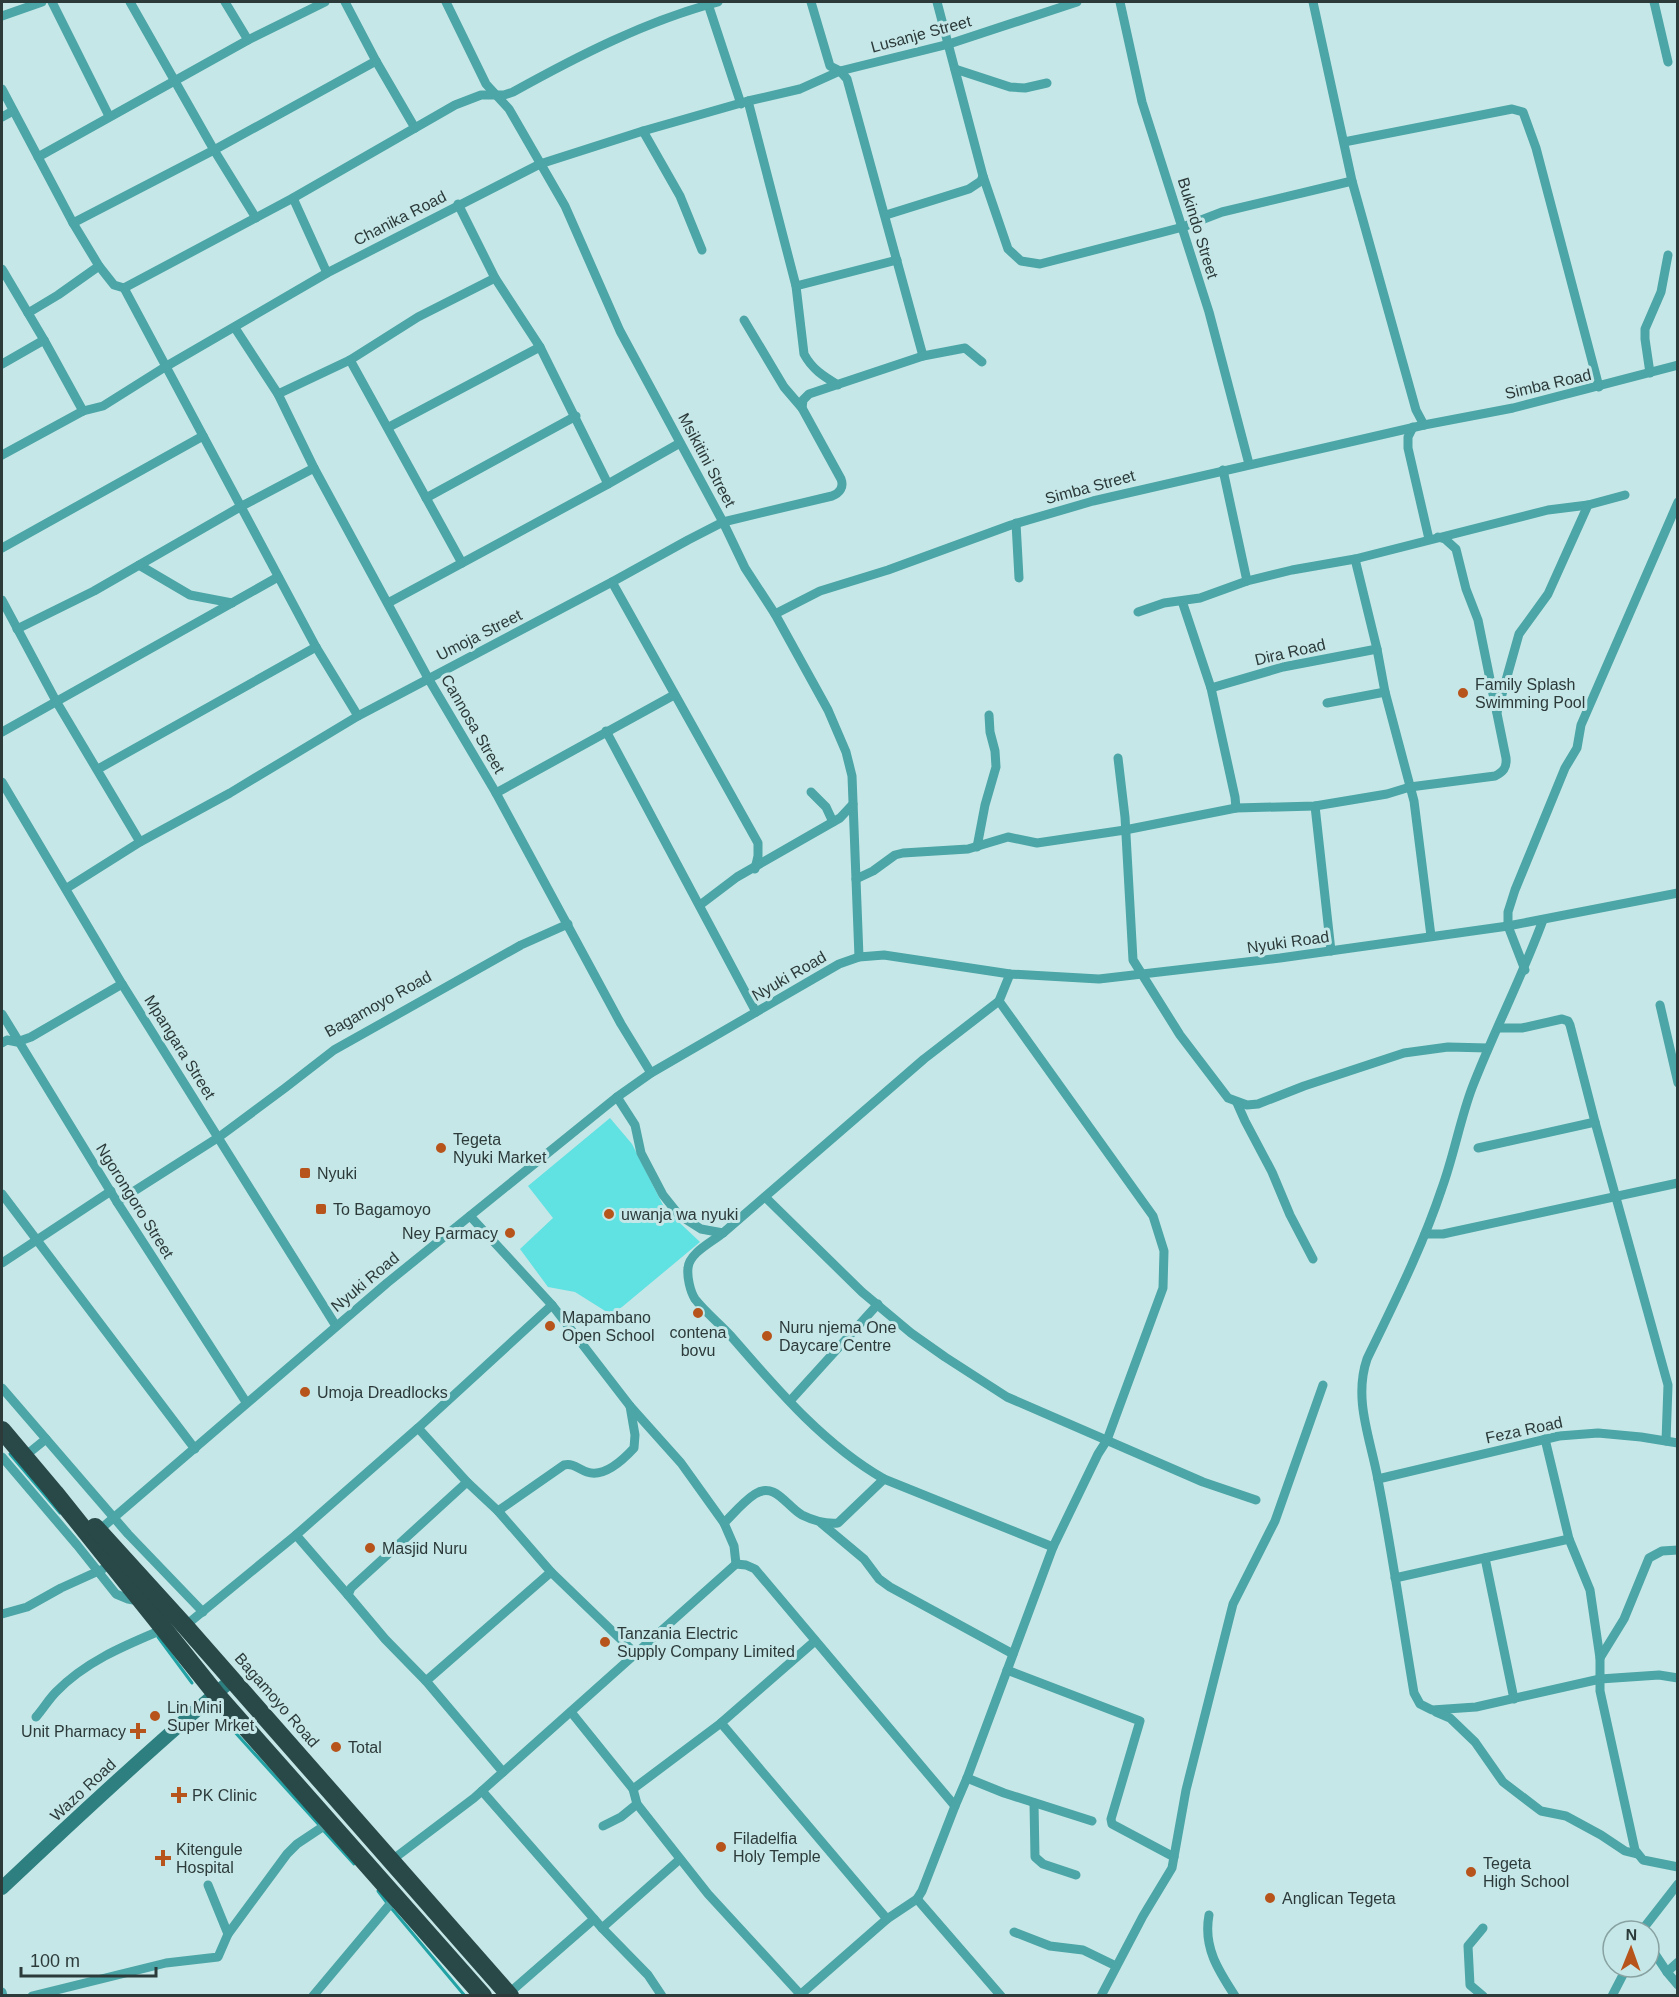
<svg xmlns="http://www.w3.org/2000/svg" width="1679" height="1997" font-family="Arial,sans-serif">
<rect width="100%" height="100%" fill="#c6e7e7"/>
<polygon fill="#60e1e2" points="610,1118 632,1144 665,1209 700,1242 622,1307 610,1314 575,1292 548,1287 520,1249 553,1218 528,1186"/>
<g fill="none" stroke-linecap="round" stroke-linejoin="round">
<g stroke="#22a2a4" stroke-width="3">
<polyline points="10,1454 60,1513"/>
<polyline points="158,1637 192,1683"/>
<polyline points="223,1719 320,1826"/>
<polyline points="323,1830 354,1864"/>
<polyline points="378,1891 387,1903"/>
<polyline points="392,1909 465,1996"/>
</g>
<g stroke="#4ca5a6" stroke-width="9">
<polyline points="52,2 109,116"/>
<polyline points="130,2 214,150 256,218"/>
<polyline points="225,2 248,40"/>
<polyline points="345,2 376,61 415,128"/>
<polyline points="446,2 486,84 509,109 565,206 620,331 723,522 745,568 775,614 828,710 846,752 852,776 859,957"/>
<polyline points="811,2 830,66 840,71 847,79 923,356"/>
<polyline points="937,2 983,176 1008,249 1021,261 1040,264 1183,227 1222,212 1352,181"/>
<polyline points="1120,2 1142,102 1209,312 1249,464"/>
<polyline points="1313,2 1352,181 1416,410 1424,425"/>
<polyline points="1654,2 1668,62"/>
<polyline points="708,4 741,104"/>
<polyline points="2,16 42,2"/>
<polyline points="955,69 1010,87 1025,88 1047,83"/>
<polyline points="2,89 73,223 99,266 114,285 124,288 316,647 358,716"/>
<path d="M748,101L796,286L804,354C812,369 823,376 838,385"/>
<polyline points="2,117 13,111"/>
<polyline points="643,131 680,196 702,250"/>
<polyline points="1344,142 1512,109 1523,112 1536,148 1599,387"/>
<polyline points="38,157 248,40 325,2"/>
<polyline points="293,198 327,273"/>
<polyline points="458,204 495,278 540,347 608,484"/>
<polyline points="886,215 969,189 981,181 983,176"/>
<polyline points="73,223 214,150 376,61"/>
<polyline points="2,269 44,340 83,411"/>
<polyline points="796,286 897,260"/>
<path d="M124,288L293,198L455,105L481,95H504L513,92C578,56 646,21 718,2"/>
<polyline points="28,313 58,295 99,266"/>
<polyline points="235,328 278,394 314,468 428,678 496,793 621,1024 651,1073"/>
<polyline points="350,360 462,563"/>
<polyline points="2,364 44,340"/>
<polyline points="1650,373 1645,339 1645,329 1661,292 1668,255"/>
<polyline points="278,394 350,360 418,317 495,278"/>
<polyline points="802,408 803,400 809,394 923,356 965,348 982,362"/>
<polyline points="389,427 540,347"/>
<polyline points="1413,427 1408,437 1408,448 1429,539"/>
<polyline points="2,455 83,411 103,406 165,367 327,273 540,164 643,131 748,101 800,89 840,71 949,44 1077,2"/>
<polyline points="1223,470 1247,581"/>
<polyline points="426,498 576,416"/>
<polyline points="1016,523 1019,578"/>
<polyline points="2,548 203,436"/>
<polyline points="1355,559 1377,649 1385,692 1414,801 1431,936"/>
<polyline points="139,565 190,595 232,603"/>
<polyline points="612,582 758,843 758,856 755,869"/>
<polyline points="2,600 56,701 140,842"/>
<polyline points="1182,601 1211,688 1235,797 1236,808"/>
<polyline points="388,603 608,484 680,443"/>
<polyline points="1138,612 1164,603 1200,598 1247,581 1292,570 1355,559 1548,510 1588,505 1625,495"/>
<polyline points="775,614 820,591 888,570 1011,525 1093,501 1424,425 1513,408 1678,365"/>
<polyline points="17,629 94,591 240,507 314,468"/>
<polyline points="1211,688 1283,667 1377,649"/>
<polyline points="1327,703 1385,692"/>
<polyline points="1497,712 1519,634 1548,594 1588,505"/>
<polyline points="606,731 756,1012"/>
<polyline points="2,732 278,577"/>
<polyline points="1118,758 1125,817 1133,960 1180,1035 1228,1098 1247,1105 1258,1104 1304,1086 1404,1053 1448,1047 1488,1048"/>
<polyline points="98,769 316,647"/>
<polyline points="2,782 122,984 336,1326"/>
<polyline points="811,792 826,807 833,822"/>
<polyline points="496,793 674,695"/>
<polyline points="1315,806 1331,951"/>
<polyline points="977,847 985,805 996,767 995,751 990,732 989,715"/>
<path d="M856,879L873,871L895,855L903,853L968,849L1008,837L1037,843L1125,830L1236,808L1315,806L1387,794L1410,787L1495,776C1503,772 1507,768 1506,758L1478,620L1466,589L1456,549L1445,539L1438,537"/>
<path d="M67,888L140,842L230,793L358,716L612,582L688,540L723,522L832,496C840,493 844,487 841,479L802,408L784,387L744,320"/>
<polyline points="700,905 737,877 840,818 853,804"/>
<path d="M1543,920C1522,977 1494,1031 1472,1088C1460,1120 1454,1155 1442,1188C1422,1248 1394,1303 1367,1359C1353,1400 1371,1440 1378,1480C1392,1551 1402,1622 1414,1693L1420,1704L1432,1710L1476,1707L1600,1679L1659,1675L1678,1678"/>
<polyline points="1525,970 1508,926 1508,912 1515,890 1565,768 1577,748 1581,725 1678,502"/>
<path d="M1010,974L999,1001L924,1059L723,1233C712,1242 689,1253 688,1268C687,1277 690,1291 695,1299C705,1312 719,1323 730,1335C776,1388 823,1444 884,1479L1053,1547"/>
<polyline points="1660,1005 1678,1083"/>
<polyline points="2,1014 117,1202 246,1402"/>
<polyline points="1498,1028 1522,1028 1562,1019 1568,1021 1570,1025 1595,1122 1668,1385 1666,1441"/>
<polyline points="2,1043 7,1040 17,1042 31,1037 122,984"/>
<polyline points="617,1097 635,1125 641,1153 663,1195 679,1215 701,1229 723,1233"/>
<polyline points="1237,1103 1245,1121 1272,1172 1290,1215 1313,1259"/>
<polyline points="1478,1148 1595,1122"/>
<polyline points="2,1194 195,1449"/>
<polyline points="765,1197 862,1292 911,1333 945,1357 1007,1397 1203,1482 1256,1500"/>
<polyline points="117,1202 219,1137 285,1088 334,1050 521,945 568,924"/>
<polyline points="470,1216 552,1305 630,1406 681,1463 724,1523 734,1546 736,1564"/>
<polyline points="1425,1234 1443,1234 1678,1183"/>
<polyline points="2,1263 111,1191"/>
<polyline points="2,1388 128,1534 203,1612"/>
<polyline points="790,1401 878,1304"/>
<polyline points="418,1428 467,1482 498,1511 551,1572 636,1654"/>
<polyline points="1545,1439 1569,1539 1590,1590 1600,1658 1600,1691 1635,1850 1643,1860 1678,1867"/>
<polyline points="25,1456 46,1439"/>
<polyline points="2,1457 77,1545 116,1594 128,1599 139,1601"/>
<polyline points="1378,1479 1559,1436 1598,1433 1641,1437 1678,1443"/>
<polyline points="467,1482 351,1588 348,1595 385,1639 426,1681 503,1772"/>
<path d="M498,1511L564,1465C574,1463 578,1469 587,1472C604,1478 623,1460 634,1448L635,1435L630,1406"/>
<path d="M724,1523C734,1513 744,1501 755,1494C775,1481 787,1507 802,1515C814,1521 825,1524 838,1523L884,1479"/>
<polyline points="821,1523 864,1559 879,1579 890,1587 1013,1654"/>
<polyline points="97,1532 387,1283 617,1097 651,1073 839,964 859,957 884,955 1010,974 1099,979 1280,958 1508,926 1678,893"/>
<polyline points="296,1535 348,1595"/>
<polyline points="1485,1558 1514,1699"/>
<polyline points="1395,1578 1569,1539"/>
<polyline points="2,1614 27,1607 61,1588 103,1569"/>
<polyline points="185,1626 296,1535 418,1428 552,1305"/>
<polyline points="1600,1658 1624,1619 1649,1558 1662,1551 1678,1550"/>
<polyline points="1007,1670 1140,1721 1111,1819 1112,1824 1174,1857"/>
<polyline points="426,1681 551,1572"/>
<polyline points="571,1712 633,1789"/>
<polyline points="1436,1712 1450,1718 1475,1742 1503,1782 1541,1811 1566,1816 1601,1835 1625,1851 1637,1854"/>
<path d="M36,1717C43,1709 49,1699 56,1692C86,1661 126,1645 164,1629"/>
<polyline points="721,1723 887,1919"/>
<polyline points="967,1778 1004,1793 1092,1821"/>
<polyline points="482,1791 602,1928 648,1975 662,1996"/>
<polyline points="1034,1803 1035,1857 1043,1864 1076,1875"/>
<polyline points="603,1826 621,1817 637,1804"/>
<polyline points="392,1860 474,1798 736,1564 746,1565 755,1569 955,1806"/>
<polyline points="208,1885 228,1934"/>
<polyline points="917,1899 1001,1996"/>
<path d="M1209,1915C1203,1947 1218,1970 1235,1996"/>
<polyline points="602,1928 680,1859"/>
<polyline points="1644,1931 1646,1925 1678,1884"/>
<polyline points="1014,1932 1050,1946 1083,1950 1116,1966"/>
<polyline points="1649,1945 1667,1972 1678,1962"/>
<polyline points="1667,1972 1678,1985"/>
<polyline points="2,1992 3,1996"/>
<polyline points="508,1994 594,1919"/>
<polyline points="800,1994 708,1894 637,1804 633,1789 721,1723 815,1641"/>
<polyline points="32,1996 166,1963 218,1957 228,1934 287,1854 297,1844 330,1822"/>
<polyline points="313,1996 396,1897"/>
<polyline points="799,1996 887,1919 917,1899 922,1891 955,1806 967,1778 1053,1547 1098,1454 1107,1440 1163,1288 1164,1251 1153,1216 999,1001"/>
<polyline points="1101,1996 1143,1916 1172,1868 1186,1790 1233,1604 1275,1521 1323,1385"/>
<polyline points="1483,1996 1470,1985 1468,1946 1483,1928"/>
<polyline points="1612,1996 1627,1967"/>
</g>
<path stroke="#2e7f80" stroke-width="14" d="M2,1888C77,1817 153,1746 233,1679"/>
<g stroke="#294949" stroke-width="18">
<polyline points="2,1430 55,1493 216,1694 483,1996"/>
<polyline points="95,1527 185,1626 510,1996"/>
</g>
</g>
<g fill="#b7541b" stroke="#c6e7e7" stroke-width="2">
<circle cx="1463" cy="693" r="6"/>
<circle cx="441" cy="1148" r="6"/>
<rect x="299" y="1167" width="12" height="12" rx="3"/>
<rect x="315" y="1203" width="12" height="12" rx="3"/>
<circle cx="609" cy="1214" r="6"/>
<circle cx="510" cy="1233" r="6"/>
<circle cx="698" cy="1313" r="6"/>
<circle cx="550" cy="1326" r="6"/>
<circle cx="767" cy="1336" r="6"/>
<circle cx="305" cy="1392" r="6"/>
<circle cx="370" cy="1548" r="6"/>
<circle cx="605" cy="1642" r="6"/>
<circle cx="155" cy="1716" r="6"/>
<path d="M135 1722h6v6h6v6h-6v6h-6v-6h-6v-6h6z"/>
<circle cx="336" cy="1747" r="6"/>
<path d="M176 1786h6v6h6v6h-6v6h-6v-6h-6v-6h6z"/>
<circle cx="721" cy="1847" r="6"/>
<path d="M160 1849h6v6h6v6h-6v6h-6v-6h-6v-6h6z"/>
<circle cx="1471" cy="1872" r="6"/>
<circle cx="1270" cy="1898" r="6"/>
</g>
<g text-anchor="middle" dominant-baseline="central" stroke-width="6" stroke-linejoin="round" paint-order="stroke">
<g font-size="16" fill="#2c3a3a" stroke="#c6e7e7">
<text transform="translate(921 34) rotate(-15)">Lusanje Street</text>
<text transform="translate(400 218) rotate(-27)">Chanika Road</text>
<text transform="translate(1198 228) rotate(73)">Bukindo Street</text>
<text transform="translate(1548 384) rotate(-13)">Simba Road</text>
<text transform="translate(707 460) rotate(62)">Msikitini Street</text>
<text transform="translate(1090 487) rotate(-15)">Simba Street</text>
<text transform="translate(479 635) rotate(-27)">Umoja Street</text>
<text transform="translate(1290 652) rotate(-13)">Dira Road</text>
<text transform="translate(473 724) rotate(60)">Cannosa Street</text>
<text transform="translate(1288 942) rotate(-8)">Nyuki Road</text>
<text transform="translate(789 976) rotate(-30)">Nyuki Road</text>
<text transform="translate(378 1004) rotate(-29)">Bagamoyo Road</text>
<text transform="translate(180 1047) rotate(58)">Mpangara Street</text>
<text transform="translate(135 1201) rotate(58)">Ngorongoro Street</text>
<text transform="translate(365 1282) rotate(-40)">Nyuki Road</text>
<text transform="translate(1524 1430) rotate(-12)">Feza Road</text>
<text transform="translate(277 1700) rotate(49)">Bagamoyo Road</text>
<text transform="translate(83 1790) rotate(-43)">Wazo Road</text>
</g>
<g font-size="16" fill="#2c3a3a" stroke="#c6e7e7" text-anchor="start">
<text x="1475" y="684">Family Splash<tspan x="1475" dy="18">Swimming Pool</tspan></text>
<text x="453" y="1139">Tegeta<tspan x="453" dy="18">Nyuki Market</tspan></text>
<text x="317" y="1173">Nyuki</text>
<text x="333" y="1209">To Bagamoyo</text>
<text x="621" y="1214">uwanja wa nyuki</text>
<text x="498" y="1233" text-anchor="end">Ney Parmacy</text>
<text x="562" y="1317">Mapambano<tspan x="562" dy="18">Open School</tspan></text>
<text x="779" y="1327">Nuru njema One<tspan x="779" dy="18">Daycare Centre</tspan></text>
<text x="698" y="1332" text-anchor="middle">contena<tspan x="698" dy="18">bovu</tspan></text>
<text x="317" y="1392">Umoja Dreadlocks</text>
<text x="382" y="1548">Masjid Nuru</text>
<text x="617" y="1633">Tanzania Electric<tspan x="617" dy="18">Supply Company Limited</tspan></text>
<text x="167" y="1707">Lin Mini<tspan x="167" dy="18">Super Mrket</tspan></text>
<text x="126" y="1731" text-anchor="end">Unit Pharmacy</text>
<text x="348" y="1747">Total</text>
<text x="192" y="1795">PK Clinic</text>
<text x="733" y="1838">Filadelfia<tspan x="733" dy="18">Holy Temple</tspan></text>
<text x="176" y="1849">Kitengule<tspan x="176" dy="18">Hospital</tspan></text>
<text x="1483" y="1863">Tegeta<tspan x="1483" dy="18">High School</tspan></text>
<text x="1282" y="1898">Anglican Tegeta</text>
</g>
</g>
<rect width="1679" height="1997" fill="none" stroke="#2c3a3a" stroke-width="6"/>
<g transform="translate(1631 1949) rotate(1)"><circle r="28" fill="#c6e7e7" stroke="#88a2a2" stroke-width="1.5"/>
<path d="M0-4.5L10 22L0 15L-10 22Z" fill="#b7541b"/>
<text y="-9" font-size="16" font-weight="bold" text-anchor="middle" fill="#2c3a3a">N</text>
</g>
<path d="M21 1967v9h135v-9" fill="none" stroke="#2c3a3a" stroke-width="3"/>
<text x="30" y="1967" font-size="18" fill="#2c3a3a" stroke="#c6e7e7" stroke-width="4.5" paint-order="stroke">100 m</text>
</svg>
